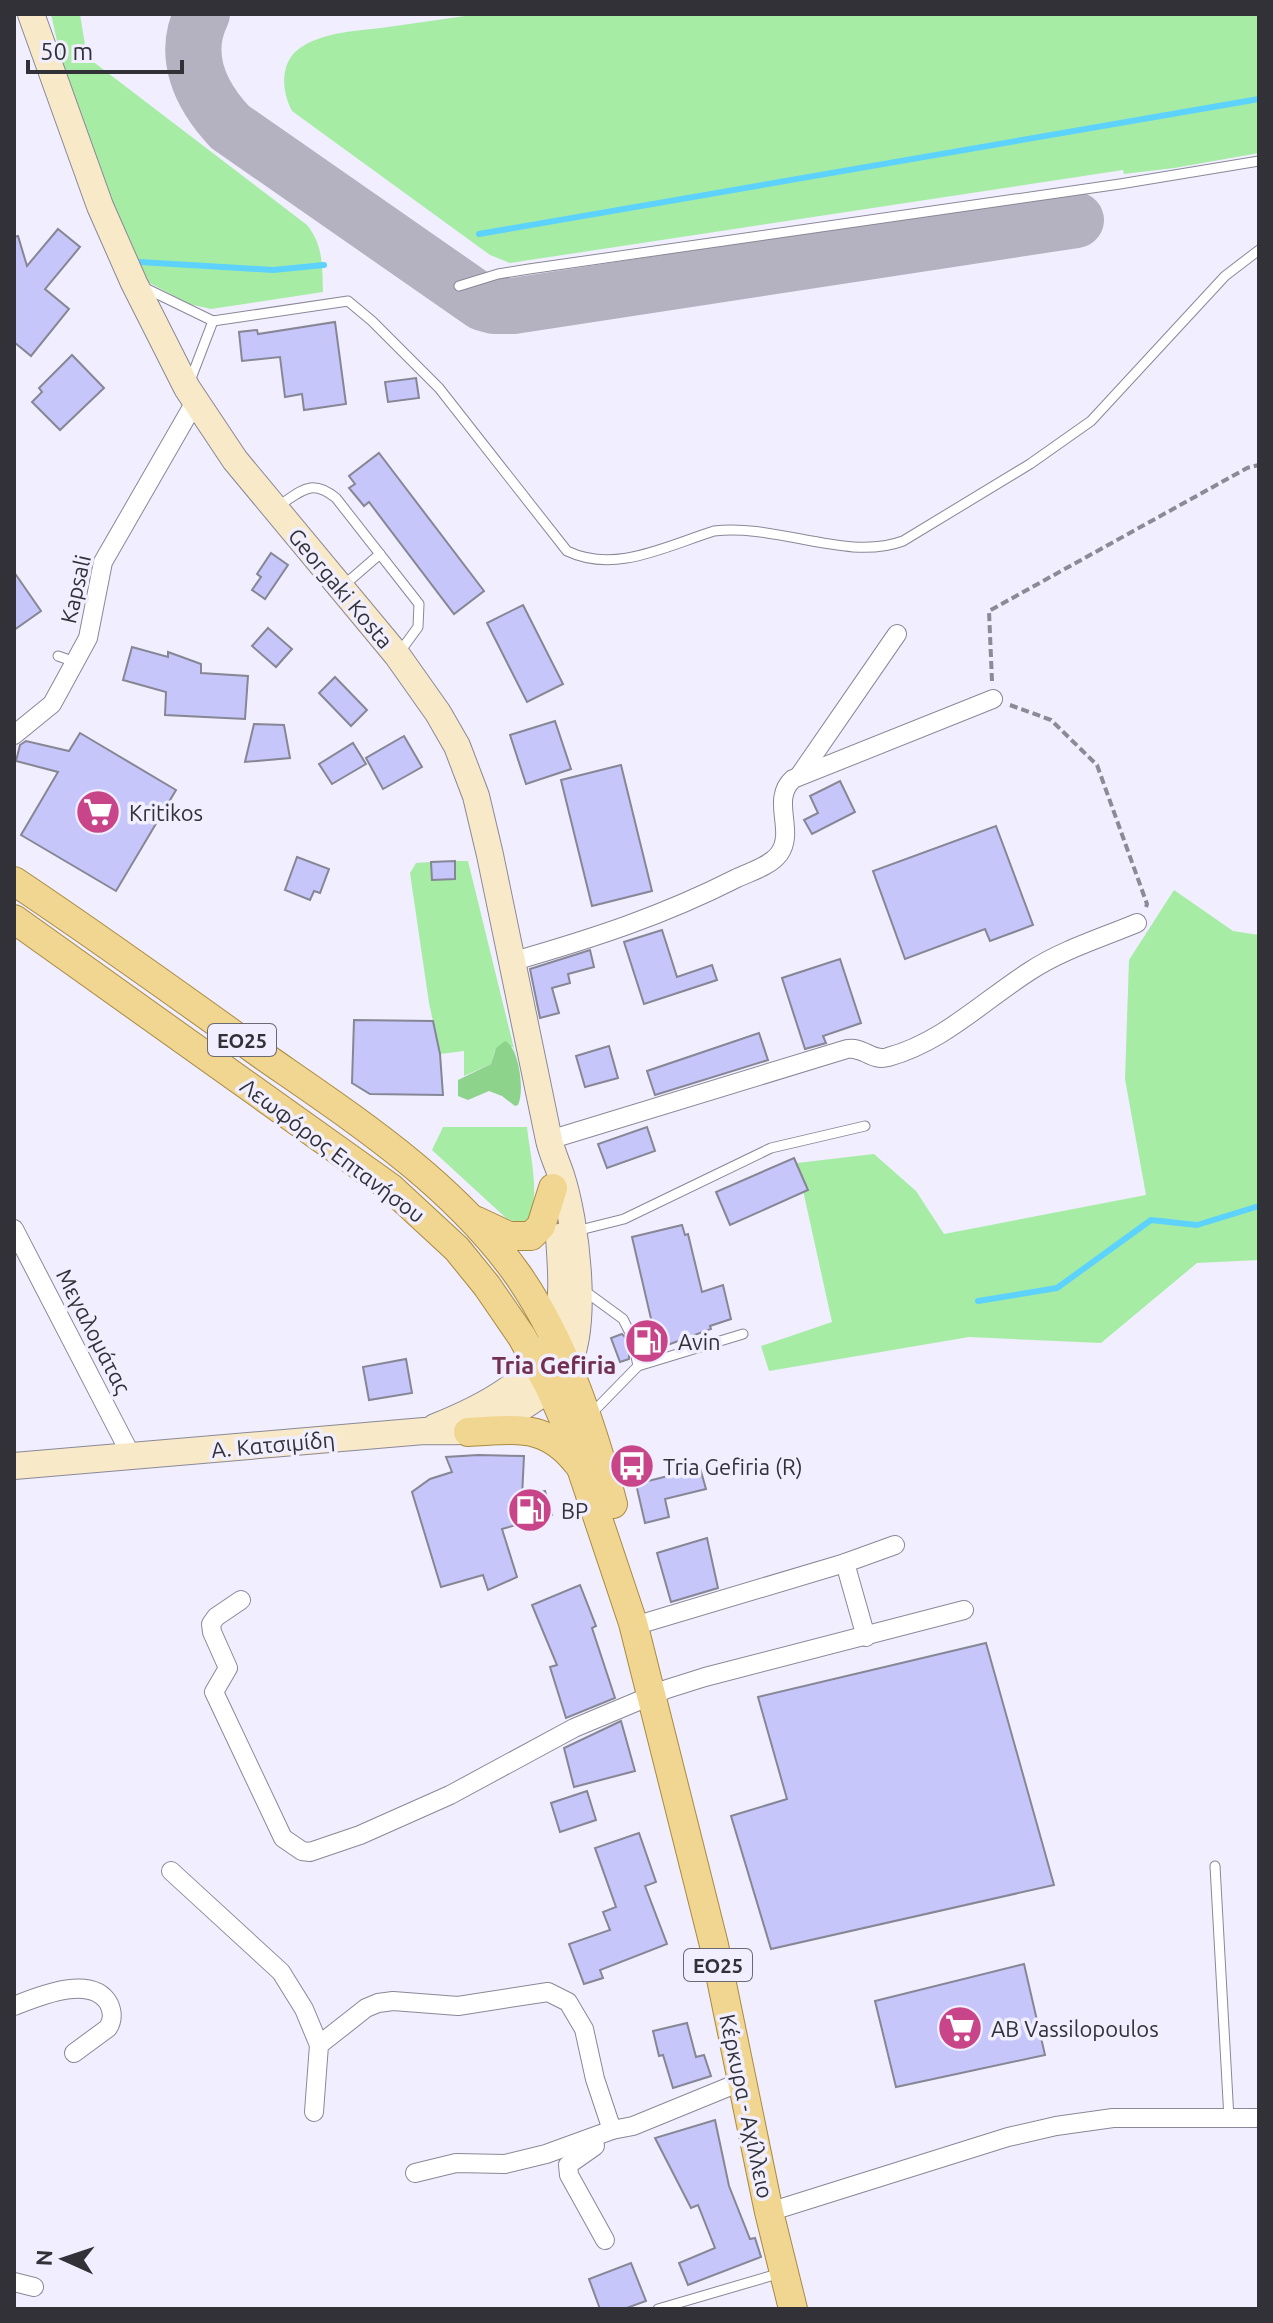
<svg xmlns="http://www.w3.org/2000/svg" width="1273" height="2323" font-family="Ubuntu,sans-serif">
<rect width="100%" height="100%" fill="#f0eeff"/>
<g fill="#a7eca5">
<path d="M51,14H80L87,57L307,225C324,246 322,267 323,292L211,309L189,304L146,281L135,266L64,73Z"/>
<path d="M479,14H1259V153L1174,168L1124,174L1123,170L510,263L490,255L292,111C281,90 279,60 303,46C326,32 356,31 381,28C414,23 446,19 479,14Z"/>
<polygon points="455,861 468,861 518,1065 513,1047 495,1050 491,1064 464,1076 464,1051 440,1054 429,1003 410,873 416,863 431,862 455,879"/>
<polygon points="1174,890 1233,931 1259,935 1259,1260 1197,1263 1101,1343 969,1337 769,1371 761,1346 832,1322 797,1163 874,1154 916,1191 944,1234 1146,1195 1125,1079 1129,960"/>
<path d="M443,1127H527C530,1156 541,1194 528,1221L518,1223L506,1218L432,1150Z"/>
</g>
<path fill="#8dd38c" d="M505,1041C519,1047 525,1091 518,1105L515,1106L502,1096L489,1091L468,1100L458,1096V1080L491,1064L496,1048Z"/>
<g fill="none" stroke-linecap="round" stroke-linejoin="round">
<g stroke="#5dd2fd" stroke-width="6">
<polyline points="479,234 1259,99"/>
<polyline points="140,262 273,270 324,265"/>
<polyline points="978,1301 1057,1288 1151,1220 1197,1225 1259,1206"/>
</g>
<path stroke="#b4b2c0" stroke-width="56" d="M202,14C181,56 201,96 230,127L483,303L494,306H513L1076,220"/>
</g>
<g fill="#c7c6fa" stroke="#868695" stroke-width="2">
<polygon points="58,229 80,247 45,289 69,309 31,356 14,342 14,237 18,236 27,266"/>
<polygon points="335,322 346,404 304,410 302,394 285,397 280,357 242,361 239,332 257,330 258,334"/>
<polygon points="72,355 104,388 60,430 32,402 42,392 39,388"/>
<polygon points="416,378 419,398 388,402 385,382"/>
<polygon points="379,453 484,591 454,614 369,502 364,506 349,488 355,484 349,476"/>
<polygon points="271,553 288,565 265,599 252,590 261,577 257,574"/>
<polygon points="14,572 41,611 14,630"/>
<polygon points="523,605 563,684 527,702 487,623"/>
<polygon points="268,628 292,649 276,667 252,646"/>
<polygon points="132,647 168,657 168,652 201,664 201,673 248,676 245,719 165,715 166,692 123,680"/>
<polygon points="335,677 367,710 351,726 319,693"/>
<polygon points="555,721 571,769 526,784 510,735"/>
<polygon points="254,724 284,725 290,758 245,762"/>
<polygon points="80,733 176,790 116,891 21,835 58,772 16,761 20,745 26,741 69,751"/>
<polygon points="404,736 422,767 383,789 366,758"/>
<polygon points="353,743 366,764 332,784 319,764"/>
<polygon points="621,765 652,891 592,906 561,780"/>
<polygon points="840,781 855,812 812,834 804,820 818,813 810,796"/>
<polygon points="996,826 1033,925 990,941 985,929 905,959 873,871"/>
<polygon points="297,857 329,869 320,893 314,891 310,900 285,890"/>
<polygon points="455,861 455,879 432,880 431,862"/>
<polygon points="662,930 677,977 712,965 717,980 644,1004 624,942"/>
<polygon points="590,950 594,967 568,974 570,983 552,988 559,1013 540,1018 530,969"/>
<polygon points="840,959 861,1023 823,1036 826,1043 805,1049 782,978"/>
<polygon points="354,1020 433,1021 440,1054 443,1095 370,1094 352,1083"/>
<polygon points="759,1033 768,1060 655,1095 647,1071"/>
<polygon points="609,1046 618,1078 585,1087 576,1056"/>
<polygon points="647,1127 655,1151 607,1168 598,1144"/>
<polygon points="794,1158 808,1190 730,1225 716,1192"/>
<polygon points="682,1225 685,1235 688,1234 702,1292 723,1285 731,1319 710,1326 711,1329 643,1354 639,1349 634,1349 629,1353 629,1359 620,1362 611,1338 622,1334 626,1338 632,1338 636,1334 636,1329 652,1323 632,1237"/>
<polygon points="406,1359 412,1393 369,1400 363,1367"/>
<polygon points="478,1455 524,1456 522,1497 545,1491 552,1515 502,1529 517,1577 488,1590 483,1575 441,1587 412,1492 430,1479 452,1472 446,1457"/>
<polygon points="700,1468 706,1489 665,1499 669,1517 645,1523 636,1484"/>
<polygon points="707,1538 718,1588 671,1602 657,1553"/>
<polygon points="580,1585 596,1626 592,1628 615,1698 566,1718 550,1667 557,1665 532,1605"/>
<polygon points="986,1643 1054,1885 771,1949 731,1816 787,1799 758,1697"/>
<polygon points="621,1721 635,1771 574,1787 564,1748"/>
<polygon points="587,1791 596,1820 560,1832 551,1803"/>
<polygon points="639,1833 656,1882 645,1886 667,1944 600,1970 603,1978 584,1984 569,1944 610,1930 603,1912 616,1907 595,1848"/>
<polygon points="1024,1964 1045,2055 896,2087 875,2001"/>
<polygon points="687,2023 696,2057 704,2055 711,2076 673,2088 663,2055 659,2056 653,2031"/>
<polygon points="715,2120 729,2186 750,2239 755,2238 761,2257 688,2285 679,2263 715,2248 698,2205 691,2208 655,2138"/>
<polygon points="631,2263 646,2301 624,2309 600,2309 589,2279"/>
</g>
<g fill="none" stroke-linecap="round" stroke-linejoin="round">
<g stroke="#8a8897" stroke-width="11">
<g id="lane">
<polyline points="459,286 498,274 529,269 1120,184 1259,161"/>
<path d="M143,287L213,321L348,301L372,321L439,388L567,551C615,574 666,546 714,531C776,523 847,562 903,541L1030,464L1091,421L1225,276L1259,250"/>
<polyline points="190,381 213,321"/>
<path d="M278,506C302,491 311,478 336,498L419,604L418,627L399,653"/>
<polyline points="343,586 380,554"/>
<polyline points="58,656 75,662"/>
<polyline points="576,1231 624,1219 771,1148 865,1126"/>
<polyline points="582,1289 623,1319 629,1331"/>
<polyline points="638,1366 743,1334"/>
<polyline points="592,1413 638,1366 636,1356"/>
<polyline points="1215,1866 1229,2119"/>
<polyline points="658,2309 781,2273"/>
</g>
</g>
<g stroke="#8a8897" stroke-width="20">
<g id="street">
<polyline points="14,735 52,704 63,684 88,638 103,562 195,402"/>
<polyline points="799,776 897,634"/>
<path d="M514,961C594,938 662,916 737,878C750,872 770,866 779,854C796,831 770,800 793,779L993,699"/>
<path d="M549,1140L847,1049C863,1046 872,1062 888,1057C943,1042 983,1001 1030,971C1062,950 1101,938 1137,923"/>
<polyline points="14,1229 131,1455"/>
<polyline points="845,1563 866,1637"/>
<polyline points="241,1600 216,1617 211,1624 212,1632 228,1668 214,1692 283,1838 302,1851 310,1852 360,1835 450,1795 574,1728 667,1689 705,1677 964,1610"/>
<polyline points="634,1626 845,1563 895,1545"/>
<polyline points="171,1871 281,1972 304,2009 319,2045"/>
<path d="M14,2006C37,1997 92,1973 109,2004C113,2013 113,2020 108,2028L74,2053"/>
<polyline points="314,2112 319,2045 366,2008 378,2003 393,2001 458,2006 548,1992 568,2002 584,2029 595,2079 612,2130"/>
<polyline points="595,2146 568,2165 569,2175 605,2240"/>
<polyline points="415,2173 456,2163 505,2164 546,2154 612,2130 633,2126 743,2081"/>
<polyline points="769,2212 1008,2137 1056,2126 1113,2118 1259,2118"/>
<polyline points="14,2282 34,2287"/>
</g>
</g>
<g stroke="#8a8897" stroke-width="28">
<g id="secondary">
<path d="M435,1427C480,1409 541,1380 556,1329C564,1300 561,1266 559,1237"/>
<path d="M14,1466L424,1431C474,1432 479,1432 522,1407C538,1397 558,1385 567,1367C589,1323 576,1221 561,1175C557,1163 552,1153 549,1140L490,855L476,796L457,746L438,713L397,655L235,460L187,388L134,283L100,206L31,14"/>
</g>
</g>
<g stroke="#a88a41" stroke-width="30">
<g id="primary">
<path d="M14,881C98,937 180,996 262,1055C354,1119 452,1182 518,1275C565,1343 592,1425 613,1504"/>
<polyline points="14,919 391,1188 457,1249 487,1286 522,1337 550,1388 568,1429 633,1623 714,1945 769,2212 793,2309"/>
<polyline points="477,1221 509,1236 531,1236 541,1226 553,1188"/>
<path d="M468,1432C516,1430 546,1422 578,1464"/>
</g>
</g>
<g stroke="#8b8a95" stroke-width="4" stroke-dasharray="8 4" stroke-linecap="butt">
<polyline points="992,681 989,611 1247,468 1259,465"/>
<polyline points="1010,705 1051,720 1097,765 1147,904 1146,907"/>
</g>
<use href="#lane" stroke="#fff" stroke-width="9"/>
<use href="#street" stroke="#fff" stroke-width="18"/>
<use href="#secondary" stroke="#f8eac8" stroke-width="26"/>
<use href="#primary" stroke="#f1d691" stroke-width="28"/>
</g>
<defs>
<g id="supermarket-disc" transform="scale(2.3)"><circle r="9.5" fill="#c94589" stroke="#f0eeff"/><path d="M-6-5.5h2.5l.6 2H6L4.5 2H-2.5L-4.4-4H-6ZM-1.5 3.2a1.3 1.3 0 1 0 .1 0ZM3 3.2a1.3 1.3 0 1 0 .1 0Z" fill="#fff"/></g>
<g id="fuel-disc" transform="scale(2.3)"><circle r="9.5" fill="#c94589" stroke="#f0eeff"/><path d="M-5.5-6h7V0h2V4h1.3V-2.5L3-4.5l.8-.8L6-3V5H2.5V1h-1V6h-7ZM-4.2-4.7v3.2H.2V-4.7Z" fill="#fff"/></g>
<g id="bus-disc" transform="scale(2.3)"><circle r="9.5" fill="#c94589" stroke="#f0eeff"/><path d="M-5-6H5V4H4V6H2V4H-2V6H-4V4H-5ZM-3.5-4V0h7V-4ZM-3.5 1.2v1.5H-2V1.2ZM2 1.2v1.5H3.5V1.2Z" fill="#fff"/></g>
</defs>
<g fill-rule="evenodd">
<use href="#supermarket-disc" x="98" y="812"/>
<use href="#fuel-disc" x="647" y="1341"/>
<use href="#bus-disc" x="632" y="1466"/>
<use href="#fuel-disc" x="530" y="1510"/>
<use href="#supermarket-disc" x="960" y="2028"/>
</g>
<g text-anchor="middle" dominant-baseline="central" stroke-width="7" stroke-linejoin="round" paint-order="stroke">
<g fill="#f0eeff" stroke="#6a6a73" stroke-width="2">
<rect x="208" y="1024" width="68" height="32" rx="6"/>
<rect x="684" y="1949" width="68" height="32" rx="6"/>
</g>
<g font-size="20" font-weight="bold" fill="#313137">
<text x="242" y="1040">ΕΟ25</text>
<text x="718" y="1965">ΕΟ25</text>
</g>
<g font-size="22" fill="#313137" stroke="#f0eeff">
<text transform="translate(341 588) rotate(50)">Georgaki Kosta</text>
<text transform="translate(75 589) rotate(-77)">Kapsali</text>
<text transform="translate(333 1150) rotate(37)">Λεωφόρος Επτανήσου</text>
<text transform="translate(94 1331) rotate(63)">Μεγαλομάτας</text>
<text transform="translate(273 1444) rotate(-5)">Α. Κατσιμίδη</text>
<text transform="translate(747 2106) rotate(78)">Κέρκυρα - Αχίλλειο</text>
</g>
<g font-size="22" fill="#313137" stroke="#f0eeff" text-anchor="start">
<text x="129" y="812">Kritikos</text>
<text x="678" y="1341">Avin</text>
<text x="663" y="1466">Tria Gefiria (R)</text>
<text x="561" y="1510">BP</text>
<text x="991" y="2028">AB Vassilopoulos</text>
</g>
<g font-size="24" font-weight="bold" fill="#733151" stroke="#f0eeff">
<text x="554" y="1365">Tria Gefiria</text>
</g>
</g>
<rect width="1273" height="2323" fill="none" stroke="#313137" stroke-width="32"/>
<g transform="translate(64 2259) rotate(273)" stroke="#f0eeff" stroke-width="6" paint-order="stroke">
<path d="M0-6L14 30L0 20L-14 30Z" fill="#313137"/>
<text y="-12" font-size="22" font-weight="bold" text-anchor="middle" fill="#313137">N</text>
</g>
<path d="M28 60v12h154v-12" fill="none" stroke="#313137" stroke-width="4"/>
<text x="40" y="60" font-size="24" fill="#313137" stroke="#f0eeff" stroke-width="6" paint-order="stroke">50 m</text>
</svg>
